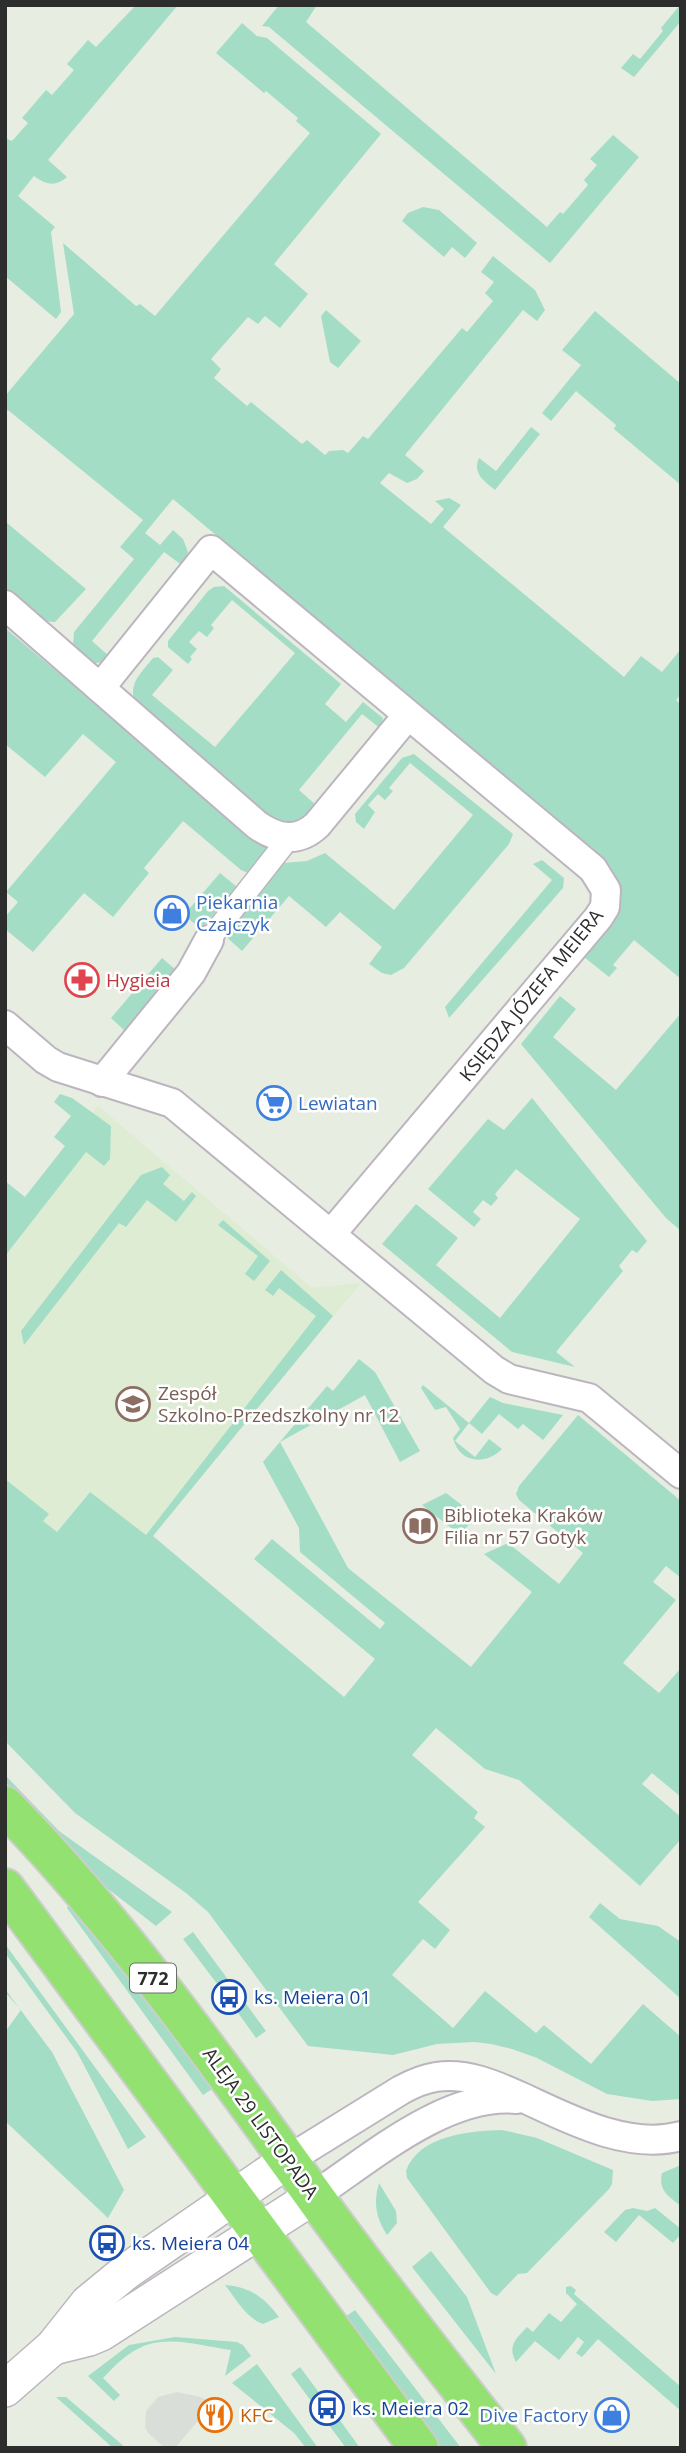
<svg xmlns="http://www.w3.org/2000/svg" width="686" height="2453" font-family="'Open Sans',sans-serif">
<rect width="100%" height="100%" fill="#e7ede1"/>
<polygon fill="#ddecd3" points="98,1106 312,1288 361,1283 150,1538 89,1492 5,1596 5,1221"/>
<g fill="#a4ddc6">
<path d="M136,5H178L48,160L67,177C56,187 46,185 34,176L18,196L55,227L51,232L61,312L56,319L5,276V138L12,141L28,123L22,118L46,90L52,95L74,70L67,64L88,40L96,47Z"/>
<polygon points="279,5 317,5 306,22 547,227 560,212 563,214 588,185 584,180 597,165 590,159 613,135 639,157 550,263 269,27 262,26"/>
<polygon points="680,5 681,21 634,77 621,68 633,54 640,59 663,31 661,28"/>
<path d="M242,23L257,36L267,38L381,134L274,264L308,294L280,328L265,316L258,324L248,317L211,359L221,369L214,378L247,406L251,402L302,444L307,440L325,455L329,451L343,450L348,453L363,436L368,439L462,328L467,332L493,301L485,293L494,282L481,272L493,256L535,290L545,310L537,321L523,310L405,455L424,471L417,479L407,483L389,473L380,483L431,524L444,509L435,501L449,498L461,505L443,527L624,677L641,656L662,672L681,649V694L676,700L681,705V979L634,940L613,965L617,968L609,977L584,957C610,926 638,905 609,865L173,499L145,533L160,545L173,530L183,539L188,552L183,566L164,552L92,641L109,656C104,662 98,664 90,663L73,647L74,632L134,559L120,547L143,520L8,410L5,412V396L74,314L63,243L136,306L140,304L155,316L310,133L296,121L298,118L266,91L264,93L216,53Z"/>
<polygon points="423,207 439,210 477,243 465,258 452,247 444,257 402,221 408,213"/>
<polygon points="326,310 361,341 338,368 330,362 321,316"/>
<polygon points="595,311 681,384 681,485 614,429 616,425 576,391 551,421 542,413 581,365 562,350"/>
<path d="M531,427L540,434L495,490C484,481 472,473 479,458L496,471Z"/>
<path d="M7,523L86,589L55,622C36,623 18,600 5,588Z"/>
<path d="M224,586L341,684L325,704L346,722L363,702L383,718L381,729L362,714L299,790L317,806L308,817L290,825L269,818L134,699C129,682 143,671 153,658L158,657L173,670L152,695L215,747L295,653L232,600L211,625L214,628L207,637L199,631L189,642L197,649L190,657L192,659L188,664L168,647V641L208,591L214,587Z"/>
<polygon points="5,628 246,830 270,846 248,873 241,870 183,821 144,868 149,873 113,917 84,893 33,952 5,929 5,917 18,902 6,892 116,762 83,734 45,777 5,744"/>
<polygon points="414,754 513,834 509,844 404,968 391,975 382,973 369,964 382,947 340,912 326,927 289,896 242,951 223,934 283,863 307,861 325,853 394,910 473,815 410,763 389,788 393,791 385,800 378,794 368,805 375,812 364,829 356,822 355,814 402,758"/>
<polygon points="542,860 564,878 563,888 449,1018 445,1007 552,880 533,864"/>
<polygon points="220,873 237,887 201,929 184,915"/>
<polygon points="162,958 176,970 125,1031 111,1018"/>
<polygon points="560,996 576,1009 553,1037 616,1090 681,1013 681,1231 666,1218 521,1044"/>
<polygon points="60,1094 72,1098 111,1126 110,1159 104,1166 86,1152 5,1256 5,1181 25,1197 65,1146 54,1137 71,1116 54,1102"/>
<polygon points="532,1098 647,1241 637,1253 632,1250 619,1266 623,1271 556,1352 575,1367 512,1352 382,1244 416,1204 458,1238 436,1265 500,1318 580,1219 516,1169 495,1194 498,1198 491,1206 483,1200 473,1212 481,1219 474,1227 428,1189 488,1119 504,1130"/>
<polygon points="162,1167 170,1175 163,1184 184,1201 192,1192 196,1196 176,1222 147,1200 126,1227 119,1223 24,1345 21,1331 141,1175"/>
<polygon points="223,1220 270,1261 254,1281 245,1274 258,1256 218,1225"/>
<polygon points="281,1270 333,1316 153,1536 344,1697 375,1659 254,1559 272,1539 380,1629 385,1623 300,1552 299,1528 263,1462 327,1386 333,1391 359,1359 375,1372 420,1451 400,1462 365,1395 280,1442 348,1568 471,1667 532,1592 484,1554 508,1543 559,1584 583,1553 519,1500 516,1494 519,1486 578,1415 681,1501 681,1578 666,1566 653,1582 676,1600 623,1663 659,1693 681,1668 681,1797 652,1773 642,1784 681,1817 681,1839 640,1886 519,1780 485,1769 436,1728 412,1755 478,1812 474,1818 485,1827 418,1902 450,1930 435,1949 423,1939 392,1975 453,2028 485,1991 536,2033 544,2025 591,2064 643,2004 681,2037 681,2099 652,2101 607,2094 537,2058 512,2049 491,2044 474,2042 437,2044 393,2055 308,2046 208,1912 186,1893 75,1813 5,1741 5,1479 49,1514 43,1521 57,1532 90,1492 146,1535 316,1316 279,1288 273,1296 265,1290"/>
<path d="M423,1385L469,1423L490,1397L503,1403L563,1415L543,1440L523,1424L518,1429L499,1414L482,1434L469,1423L455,1441L475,1457L489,1439L502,1449C485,1466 459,1463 453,1438L460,1429L446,1407L435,1410L421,1388Z"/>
<polygon points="446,1493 476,1516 460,1535 422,1505"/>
<polygon points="5,1775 59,1831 172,1912 156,1926 103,1885 5,1782"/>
<polygon points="600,1903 620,1919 658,1926 681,1942 681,1999 589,1917"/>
<polygon points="69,1904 138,1988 212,2089 203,2095 67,1908"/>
<polygon points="193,1932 266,2031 256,2038 236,2010 240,2006 223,1982 218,1985 183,1939"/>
<polygon points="5,1944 146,2137 128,2149 77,2052 5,1953"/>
<polygon points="5,1989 52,2052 124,2190 108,2218 5,2121 5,2032 21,2010 5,1992"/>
<path d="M502,2130L537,2138L613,2170L612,2184L609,2189L527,2273L518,2274L497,2296L491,2293L407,2178L406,2171C419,2135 469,2131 502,2130Z"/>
<path d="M681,2165V2206C668,2196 658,2190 662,2173Z"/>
<path d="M379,2183L396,2211L397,2223L387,2235C376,2218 373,2203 379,2183Z"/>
<polygon points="633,2208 647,2211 655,2208 681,2229 681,2234 673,2243 639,2215 616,2242 604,2232 625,2210"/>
<polygon points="431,2251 467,2297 496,2374 412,2267"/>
<path d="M225,2285C250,2287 264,2297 279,2317L263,2324C246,2318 236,2299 225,2285Z"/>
<path d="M571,2286L576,2290L574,2294L681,2387V2411L598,2339L582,2357L576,2353L584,2342L578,2337L559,2360L535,2341L516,2362C507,2346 516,2339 527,2327L533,2332L549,2313L561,2322L577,2304L566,2293V2287Z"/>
<polygon points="355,2310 461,2448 441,2448 345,2317"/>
<path d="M175,2337L237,2342L243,2345L251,2356L225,2376L231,2350C196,2345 158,2331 128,2355C119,2361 111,2370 103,2378L120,2395L114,2401L88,2376L129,2345Z"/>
<polygon points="257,2364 318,2448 306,2448 294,2433 232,2383"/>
<polygon points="300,2367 320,2394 315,2398 332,2423 339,2419 360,2448 346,2448 291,2374"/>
<polygon points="56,2397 66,2397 126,2448 113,2448"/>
</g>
<polygon fill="#daded8" points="177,2392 200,2397 213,2403 175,2448 165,2448 148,2433 145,2427 146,2411 158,2397"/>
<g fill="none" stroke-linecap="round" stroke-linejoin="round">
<g stroke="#bcb5bf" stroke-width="24">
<polyline id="pedestrian" points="209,940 289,838"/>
</g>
<g stroke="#bcb5bf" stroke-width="32">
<g id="minor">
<polyline points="5,605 100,688"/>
<polyline points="5,1025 46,1060 58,1067 172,1103 494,1370 509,1379 589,1398 681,1474"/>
<polyline points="102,1082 191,973 209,940"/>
<path d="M331,1234L598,918L605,907L606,890L593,869L211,550L100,688L257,825C277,839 298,843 317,825L408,715"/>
<path d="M288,2160L401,2090C412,2084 423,2079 436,2077C469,2072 499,2087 528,2100C573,2121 630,2150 681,2136"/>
<path d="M314,2196C370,2159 446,2092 517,2099"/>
</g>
</g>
<g stroke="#bcb5bf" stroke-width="38">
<g id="tertiary">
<polyline points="53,2347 89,2338 101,2333 314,2196"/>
<polyline points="5,2389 53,2347 88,2303 127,2271 288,2160"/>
</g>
</g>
<g stroke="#cdcdcd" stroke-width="42">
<g id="primary">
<path d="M5,1806C121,1925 217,2061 314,2196C376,2282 442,2364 507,2448"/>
<polyline points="5,1888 419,2448"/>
</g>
</g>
<use href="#pedestrian" stroke="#fff" stroke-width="21"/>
<use href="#minor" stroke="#fff" stroke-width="28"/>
<use href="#tertiary" stroke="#fff" stroke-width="35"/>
<use href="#primary" stroke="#93e271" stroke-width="38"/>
</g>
<defs>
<g id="shop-ring" transform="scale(1.75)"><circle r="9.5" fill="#fff" stroke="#3f7fe0" stroke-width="1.5"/><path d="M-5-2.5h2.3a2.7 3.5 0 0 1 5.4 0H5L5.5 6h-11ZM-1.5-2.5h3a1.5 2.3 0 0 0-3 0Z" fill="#3f7fe0"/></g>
<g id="pharmacy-ring" transform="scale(1.75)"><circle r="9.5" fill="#fff" stroke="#e0444e" stroke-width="1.5"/><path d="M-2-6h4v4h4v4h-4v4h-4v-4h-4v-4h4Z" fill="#e0444e"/></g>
<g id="supermarket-ring" transform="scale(1.75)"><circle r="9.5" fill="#fff" stroke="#3f7fe0" stroke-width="1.5"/><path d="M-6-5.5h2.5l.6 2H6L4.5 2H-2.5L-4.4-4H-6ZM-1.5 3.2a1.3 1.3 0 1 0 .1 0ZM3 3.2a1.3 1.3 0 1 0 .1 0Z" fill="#3f7fe0"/></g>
<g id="school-ring" transform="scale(1.75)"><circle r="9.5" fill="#fff" stroke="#8d6e63" stroke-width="1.5"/><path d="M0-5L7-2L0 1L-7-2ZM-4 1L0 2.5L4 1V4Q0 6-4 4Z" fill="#8d6e63"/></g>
<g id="library-ring" transform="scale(1.75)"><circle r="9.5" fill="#fff" stroke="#8d6e63" stroke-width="1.5"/><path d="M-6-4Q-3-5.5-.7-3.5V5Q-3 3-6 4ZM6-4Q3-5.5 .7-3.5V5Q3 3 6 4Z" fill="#8d6e63"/></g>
<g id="bus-ring" transform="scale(1.75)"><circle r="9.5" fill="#fff" stroke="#1a4fb4" stroke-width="1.5"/><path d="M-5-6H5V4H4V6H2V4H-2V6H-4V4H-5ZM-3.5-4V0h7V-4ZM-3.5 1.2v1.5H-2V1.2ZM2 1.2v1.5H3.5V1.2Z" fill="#1a4fb4"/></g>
<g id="restaurant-ring" transform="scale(1.75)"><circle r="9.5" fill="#fff" stroke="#e8710a" stroke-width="1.5"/><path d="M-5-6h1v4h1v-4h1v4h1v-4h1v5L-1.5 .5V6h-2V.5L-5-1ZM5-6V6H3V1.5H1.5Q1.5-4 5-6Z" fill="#e8710a"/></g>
</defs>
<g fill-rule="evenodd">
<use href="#shop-ring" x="172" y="913"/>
<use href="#pharmacy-ring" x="82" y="980"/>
<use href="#supermarket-ring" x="274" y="1103"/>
<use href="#school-ring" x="133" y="1404"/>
<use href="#library-ring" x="420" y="1526"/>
<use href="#bus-ring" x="229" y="1997"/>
<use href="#bus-ring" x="107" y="2243"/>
<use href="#bus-ring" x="327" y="2408"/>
<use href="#restaurant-ring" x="215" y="2415"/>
<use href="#shop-ring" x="612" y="2415"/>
</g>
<g text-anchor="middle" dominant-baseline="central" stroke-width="5" stroke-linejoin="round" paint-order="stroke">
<rect fill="#fff" stroke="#6c6c6c" stroke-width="2" x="130" y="1963.5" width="46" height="29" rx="5"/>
<g font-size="18" font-weight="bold" fill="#2d2d2d">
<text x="153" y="1978">772</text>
</g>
<g font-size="19" fill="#366cbe" stroke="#fff" text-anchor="start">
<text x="196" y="902">Piekarnia<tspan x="196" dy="22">Czajczyk</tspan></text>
<text x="298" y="1103">Lewiatan</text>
<text x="588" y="2415" text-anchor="end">Dive Factory</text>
</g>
<g font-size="19" fill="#be3a42" stroke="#fff" text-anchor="start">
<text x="106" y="980">Hygieia</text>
</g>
<g font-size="19" fill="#2d2d2d" stroke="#fff">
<text transform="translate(531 995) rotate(-51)">KSIĘDZA JÓZEFA MEIERA</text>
<text transform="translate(261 2123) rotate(54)">ALEJA 29 LISTOPADA</text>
</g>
<g font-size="19" fill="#785e54" stroke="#fff" text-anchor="start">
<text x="158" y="1393">Zespół<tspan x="158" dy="22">Szkolno-Przedszkolny nr 12</tspan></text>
<text x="444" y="1515">Biblioteka Kraków<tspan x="444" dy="22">Filia nr 57 Gotyk</tspan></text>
</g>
<g font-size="19" fill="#164399" stroke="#fff" text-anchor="start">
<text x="254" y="1997">ks. Meiera 01</text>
<text x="132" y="2243">ks. Meiera 04</text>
<text x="352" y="2408">ks. Meiera 02</text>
</g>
<g font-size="19" fill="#c56008" stroke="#fff" text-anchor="start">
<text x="240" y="2415">KFC</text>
</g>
</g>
<rect width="686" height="2453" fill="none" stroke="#2d2d2d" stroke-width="14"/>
</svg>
